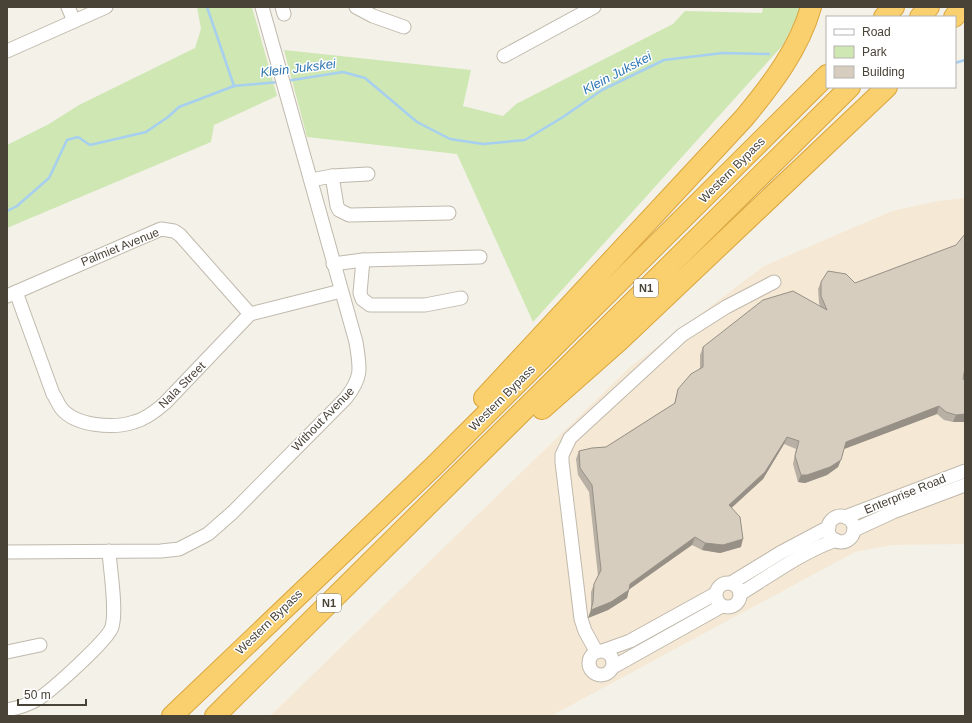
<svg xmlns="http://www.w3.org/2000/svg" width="972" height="723" font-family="Arial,sans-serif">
<rect width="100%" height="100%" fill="#f4f1e9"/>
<polygon fill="#f5e9d5" points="965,198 965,544 892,545 855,552 551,716 270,716 629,368 764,266 892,211 938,201"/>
<g fill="#cee7b3">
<polygon points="197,7 252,7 277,96 214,125 211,142 7,228 7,145 49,124 79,105 195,48 201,29"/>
<polygon points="763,7 802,7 783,45 533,322 457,154 307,137 284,50 471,70 463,106 503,116 516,104 673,24 685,11 762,13"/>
</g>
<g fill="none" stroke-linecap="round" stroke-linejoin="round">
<g stroke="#a7cfef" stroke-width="2.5">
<polyline points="207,7 234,86"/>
<polyline points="955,63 965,60"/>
<polyline points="286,81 343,72 365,78 417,122 450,139 483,144 525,140 563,117 602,90 664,60 723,53 769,54"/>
<polyline points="7,211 17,206 49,178 67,140 78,137 90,145 146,132 168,117 179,107 234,86 279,82"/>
</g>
<g stroke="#c0b9ac" stroke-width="15">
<g id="minor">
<polyline points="68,7 74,21"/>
<polyline points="282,7 284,14"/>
<polyline points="356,7 373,16 404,27"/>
<polyline points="7,51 106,7"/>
<polyline points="504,56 594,7"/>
<polyline points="332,176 368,174"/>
<polyline points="311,180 332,176 337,206 339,210 349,215 449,213"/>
<polyline points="363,260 360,293 362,299 370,305 425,305 461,298"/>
<polyline points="333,264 363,260 480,257"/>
<path d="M16,292L53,394C56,398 58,404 61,408C75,426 113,429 134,422C146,419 156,411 165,403L250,314L341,291"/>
<polyline points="7,296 161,229 174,231 180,235 250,314"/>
<circle cx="841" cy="529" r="13"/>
<polyline points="845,517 965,471"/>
<polyline points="854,530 893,512 965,485"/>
<path d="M7,552L161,551L179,549L208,534L233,512L346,398C363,376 360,368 356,342L262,7"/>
<circle cx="728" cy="595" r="12"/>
<polyline points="731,583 780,553 829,527"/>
<path d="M740,594C771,575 802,552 836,540"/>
<polyline points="605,650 630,641 715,594"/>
<circle cx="601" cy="663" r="12"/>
<polyline points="596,651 585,631 581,619 562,462 562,455 570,438 682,335 726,307 774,282"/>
<polyline points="7,652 40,645"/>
<polyline points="613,667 722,606"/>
<path d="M7,710C18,708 28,705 38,699C51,691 108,640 112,627C117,609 110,570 109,551"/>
</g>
</g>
<g stroke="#daa53d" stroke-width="22">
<g id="highway">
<polyline points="884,17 894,7"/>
<polyline points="920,17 929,7"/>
<polyline points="954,17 963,7"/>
<path d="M484,398L744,118C772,84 799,49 811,7"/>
<polyline points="542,409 619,341 887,87"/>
<polyline points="172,716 434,466 827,75"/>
<polyline points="215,716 850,87"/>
</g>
</g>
<use href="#minor" stroke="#fff" stroke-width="13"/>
<use href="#highway" stroke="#fad06e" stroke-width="20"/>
</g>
<polygon fill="#b8b0a4" points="821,282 965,380 965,422 953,422 944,420 937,414 844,449 838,467 827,475 805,483 798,482 793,464 796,449 784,444 763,479 731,508 741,547 720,553 702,550 692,545 629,589 627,598 608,610 588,618 591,610 591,592 594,584 598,576 589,492 578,475 576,459 579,451 606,447 674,404 678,389 700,368 700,355 703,347 820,306 819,303 818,289"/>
<g fill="#969086">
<polygon points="939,406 937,414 844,449 846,442"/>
<polygon points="965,414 965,422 953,422 956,415"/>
<polygon points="787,437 784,444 763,479 726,513 729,505"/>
<polygon points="841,460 838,467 827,475 805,483 798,482 801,475"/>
<polygon points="695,537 692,545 627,591 630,584"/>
<polygon points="743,539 741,547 720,553 702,550 705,543"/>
<polygon points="629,590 627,598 608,610 588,618 591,610"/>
</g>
<polygon fill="#d6cdbf" stroke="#969086" points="965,234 965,368 963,379 965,380 965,414 956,415 946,412 939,406 846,442 841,460 830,467 807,475 801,475 795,456 799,441 787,437 765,472 729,505 740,517 743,539 723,545 705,543 695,537 630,584 629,590 611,602 591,610 593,602 594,584 601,570 592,485 580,468 579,451 592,448 606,447 675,403 678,389 691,374 703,367 703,347 763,300 793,291 827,310 821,296 821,282 828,271 846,274 855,283 956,245"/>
<g text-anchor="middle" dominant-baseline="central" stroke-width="3" stroke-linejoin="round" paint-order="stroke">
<g fill="#fff" stroke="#7f7b73" stroke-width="1">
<rect x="634" y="279" width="24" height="18" rx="3"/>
<rect x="317" y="594" width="24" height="18" rx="3"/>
</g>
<g font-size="11" font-weight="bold" fill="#484237">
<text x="646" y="288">N1</text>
<text x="329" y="603">N1</text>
</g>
<g font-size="12" fill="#484237" stroke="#fff">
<text transform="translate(732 170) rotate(-45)">Western Bypass</text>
<text transform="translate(120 247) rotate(-22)">Palmiet Avenue</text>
<text transform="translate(182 385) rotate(-45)">Nala Street</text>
<text transform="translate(502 398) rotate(-45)">Western Bypass</text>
<text transform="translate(323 419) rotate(-46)">Without Avenue</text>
<text transform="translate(905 494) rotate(-22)">Enterprise Road</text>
<text transform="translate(269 622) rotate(-44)">Western Bypass</text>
</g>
<g font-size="13" font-style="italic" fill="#3278b2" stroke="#fff">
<text transform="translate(298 68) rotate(-7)">Klein Jukskei</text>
<text transform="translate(617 73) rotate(-28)">Klein Jukskei</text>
</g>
</g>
<rect width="972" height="723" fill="none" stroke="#484237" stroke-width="16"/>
<rect x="826" y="16" width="130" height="72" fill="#ffffff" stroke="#b6b3af"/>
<rect x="834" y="29" width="20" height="6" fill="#ffffff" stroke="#b6b3af"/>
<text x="862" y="36" font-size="12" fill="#484237">Road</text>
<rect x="834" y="46" width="20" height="12" fill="#cee7b3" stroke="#b6b3af"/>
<text x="862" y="56" font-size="12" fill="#484237">Park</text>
<rect x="834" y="66" width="20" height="12" fill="#d6cdbf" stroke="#b6b3af"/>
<text x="862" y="76" font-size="12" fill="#484237">Building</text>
<path d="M18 699v6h68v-6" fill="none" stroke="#484237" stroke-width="2"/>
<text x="24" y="699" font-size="12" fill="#484237" stroke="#ffffff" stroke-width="3" paint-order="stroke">50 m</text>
</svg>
